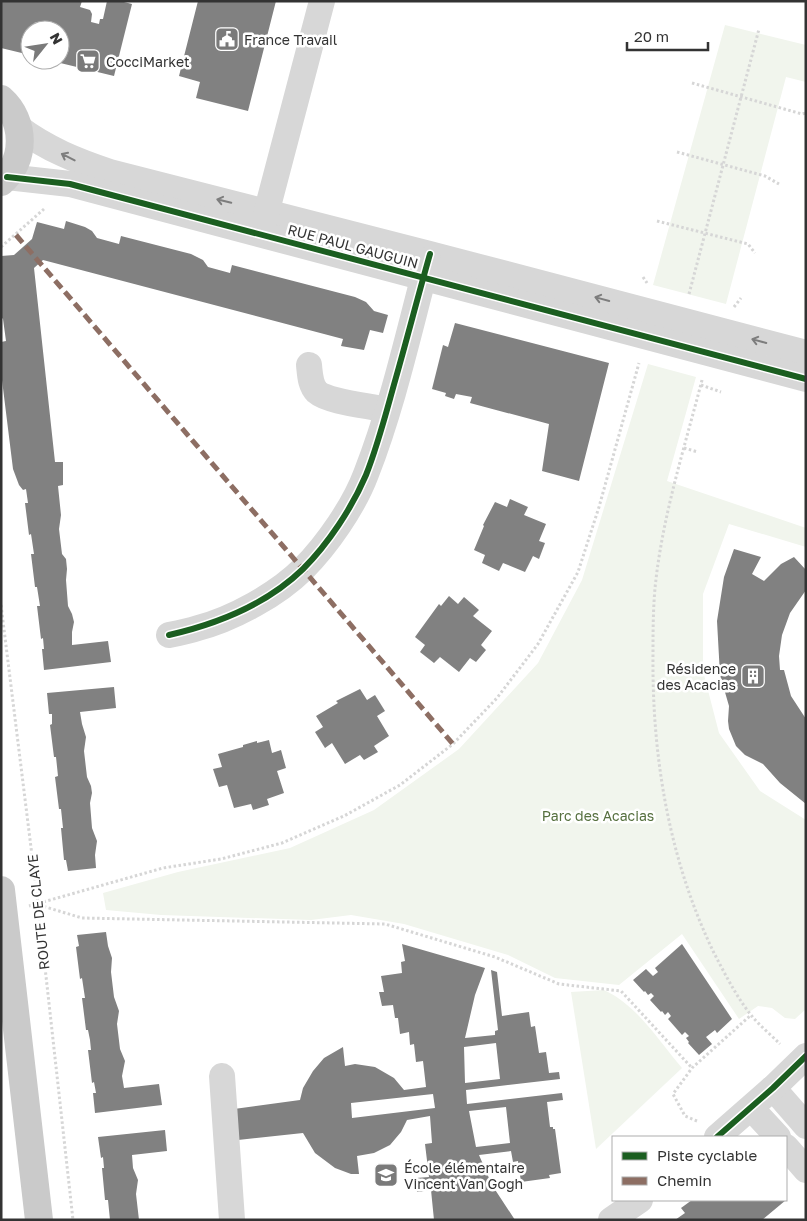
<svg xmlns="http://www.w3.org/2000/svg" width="807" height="1221" font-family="'Golos Text',sans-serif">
<rect width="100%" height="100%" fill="#fff"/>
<g fill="#f1f5ed">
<polygon points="725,25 806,45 806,82 786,77 726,304 653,285"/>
<polygon points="648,364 696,377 667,481 806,528 806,547 729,524 703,594 703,671 719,733 760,791 806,820 806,1009 795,1019 785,1018 772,1008 758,1006 739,1019 682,934 619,985 555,978 508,955 404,924 351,915 311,920 161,915 106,910 103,893 178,872 290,848 374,810 459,749 538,663 582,580"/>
<path d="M604,990C638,1006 658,1040 682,1068L596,1149L571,992Z"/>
</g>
<g fill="#818181" fill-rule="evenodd">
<polygon points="1,1 82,1 80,7 90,10 92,14 91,22 99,24 100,19 103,19 107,1 120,1 132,4 114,76 52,61 60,60 60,30 30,30 30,55 1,48"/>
<polygon points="198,1 276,1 248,111 196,98 200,82 179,76"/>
<polygon points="66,221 85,227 92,231 97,238 119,244 121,236 191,254 203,260 208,267 230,273 232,265 355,297 366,302 374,311 388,315 383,333 370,330 364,350 341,346 343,339 43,260 34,268 55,462 63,462 63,485 58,486 61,515 59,529 62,554 66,559 67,569 66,580 68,606 72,614 74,622 72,632 72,645 108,641 111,662 44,670 42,649 44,649 43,638 41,639 37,606 40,606 37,587 35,587 31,554 34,554 31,534 29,535 25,503 28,503 26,489 23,490 19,485 13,469 1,372 1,342 6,341 3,319 1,317 1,256 14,255 32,239 37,222 64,229"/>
<polygon points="455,323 609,363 579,481 542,471 549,424 470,403 472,397 456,394 454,399 445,396 446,393 432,389 443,345 448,347"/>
<polygon points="510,499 528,507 524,515 546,524 539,541 545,543 539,559 533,556 525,572 503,563 499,571 482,563 485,555 474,550 484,526 483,525 495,502 507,507"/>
<polygon points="734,549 761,557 752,574 764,581 781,564 794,557 806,570 806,590 790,613 782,635 779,656 780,670 784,670 791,696 806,719 806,804 780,783 763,764 745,755 736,746 729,729 728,721 729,706 720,675 717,621 724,577"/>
<polygon points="449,596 458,604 464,597 479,610 473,616 492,631 481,645 486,650 476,662 470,658 459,672 440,657 434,663 420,652 425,645 415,637 439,604 441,606"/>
<polygon points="114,687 116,708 80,712 82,724 86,737 84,751 87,777 91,786 92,793 90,803 92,828 97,841 95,855 96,868 68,871 66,860 64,860 61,828 63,828 61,809 59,809 55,777 58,776 56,757 54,757 50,725 52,724 52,714 49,714 47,693"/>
<polygon points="360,689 367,700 375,695 385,711 377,716 389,736 374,746 378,752 364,760 360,755 345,764 332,743 325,748 315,732 323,727 316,716 338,703 336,701"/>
<polygon points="269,740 272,753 281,750 286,768 277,771 284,793 267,799 269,805 253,810 251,804 234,808 227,785 219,787 213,769 222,767 218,754 243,747 243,745 257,741 257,743"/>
<polygon points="106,932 108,946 112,958 111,972 114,997 119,1011 117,1024 120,1049 125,1061 122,1076 124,1088 159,1084 162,1105 95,1113 93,1093 96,1093 94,1082 92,1083 88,1050 91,1050 90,1040 88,1030 86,1030 82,998 85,998 82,978 80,979 76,947 79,946 77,935"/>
<path d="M402,944L485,968L475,995L465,1038L495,1035V1031L498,1030L491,970L497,972L502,1016L529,1012L531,1027L535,1026L539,1053L546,1052L549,1073L559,1072L560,1079L466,1090L467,1104L562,1093L563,1100L547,1102L550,1127H553V1129H555L561,1173L549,1175L550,1178L521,1182L518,1161L513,1162L511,1151L479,1155L492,1185L515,1220H434L431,1190L417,1192L416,1178L429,1177L425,1144L432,1143L430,1116L407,1120L401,1132L390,1145L374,1153L357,1156L359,1174H351L335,1168L315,1153L303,1133L238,1140L234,1109L300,1100L303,1088L313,1071L324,1058L343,1047L345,1066L355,1064L375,1067L394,1078L404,1090L426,1087L423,1061L416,1062L414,1044L410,1045L409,1032L400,1034L398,1018H395L393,1005L382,1006L379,992H384L381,976L402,973L401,962L405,961ZM496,1043L500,1079L465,1083L464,1047ZM433,1094L435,1108L352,1118L351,1103ZM506,1107L510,1143L476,1147L469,1111Z"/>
<polygon points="682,944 732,1019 717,1033 715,1030 706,1037 712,1044 699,1055 688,1043 689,1042 686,1038 689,1036 685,1032 682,1035 668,1019 671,1016 668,1012 665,1015 662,1011 661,1012 650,1000 654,996 651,993 648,995 645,991 644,992 633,980 646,969 653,976 658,972 655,968"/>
<polygon points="165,1130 167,1151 132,1155 133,1168 138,1180 136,1194 139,1220 110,1220 108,1200 105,1200 102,1168 104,1168 103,1157 101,1158 98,1137"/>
<polygon points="692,1200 786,1200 762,1220 675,1220 685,1213 681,1208"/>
</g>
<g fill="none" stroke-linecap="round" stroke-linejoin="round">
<g stroke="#d6d6d6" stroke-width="3" stroke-dasharray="2.5 2.5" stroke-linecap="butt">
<polyline points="692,83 802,114 806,113"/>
<polyline points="677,152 765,176 779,184"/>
<polyline points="657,221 748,244 755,253"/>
<polyline points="1,247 44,209"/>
<polyline points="643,277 647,283"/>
<polyline points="689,294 759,29"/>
<polyline points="734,307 741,298"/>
<path d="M702,380C685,446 664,511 656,579C653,604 653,630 653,655C652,757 669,860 714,953C725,974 736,996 751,1015C759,1025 771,1035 780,1044"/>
<polyline points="701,385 721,392"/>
<polyline points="684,448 698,452"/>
<polyline points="1,605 38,904 73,1220"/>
<polyline points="39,905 82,918 385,924 495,957 559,984 621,991 692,1068"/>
<polyline points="29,906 163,868 221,859 282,843 344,816 400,785 453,744 497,698 538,644 578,572 599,507 639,363"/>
<polyline points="697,1121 685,1116 673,1094 692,1068 751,1015"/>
</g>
<g stroke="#d7d7d7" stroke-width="26">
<path d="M19,128C47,149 77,161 110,172L430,254L806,353"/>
<polyline points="7,177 70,184 806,379"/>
<polyline points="262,229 322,1"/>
<path d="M309,365C310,374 310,385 317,392C328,402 372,406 387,410"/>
<path d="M169,635C179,633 189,631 198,628C233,619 278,594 303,569C327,545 354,506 366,474C393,405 409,331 428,260"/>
<polyline points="222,1076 232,1220"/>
<polyline points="773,1088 806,1126"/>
<polyline points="751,1108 778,1137"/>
<polyline points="717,1137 773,1088 806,1056"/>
<polyline points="786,1147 806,1170"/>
<polyline points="611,1220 640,1200"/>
</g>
<g stroke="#cacaca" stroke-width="28">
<path d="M1,99C26,121 26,161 1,182"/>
<polyline points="1,890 39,1220"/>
</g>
<polyline stroke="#8d6e63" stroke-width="5" stroke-dasharray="10 5" stroke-linecap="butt" points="16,235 453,744"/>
<g stroke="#fff" stroke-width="9">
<g id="cycleway">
<polyline points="7,177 70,184 806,379"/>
<path d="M169,635C217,624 267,604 303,569C328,544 352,508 366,475C378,445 386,413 395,381C407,339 418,296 430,254"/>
<polyline points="717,1137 773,1088 806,1056"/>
</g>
</g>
<use href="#cycleway" stroke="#1b5e20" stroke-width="6"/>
</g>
<defs><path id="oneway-shaft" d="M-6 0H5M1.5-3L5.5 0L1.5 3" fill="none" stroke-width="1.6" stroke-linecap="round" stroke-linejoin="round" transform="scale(1.25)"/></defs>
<g stroke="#7d7d7d">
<use href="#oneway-shaft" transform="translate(68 157) rotate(-153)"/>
<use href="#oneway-shaft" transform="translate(224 201) rotate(-166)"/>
<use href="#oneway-shaft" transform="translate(602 299) rotate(-165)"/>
<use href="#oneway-shaft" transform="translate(759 341) rotate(-165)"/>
</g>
<defs>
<g id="civic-square" transform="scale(1.25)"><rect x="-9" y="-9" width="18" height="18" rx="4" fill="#7a7a7a" stroke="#fff"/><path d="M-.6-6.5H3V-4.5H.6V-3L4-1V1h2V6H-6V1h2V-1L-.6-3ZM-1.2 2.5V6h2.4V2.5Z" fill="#fff"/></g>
<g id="supermarket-square" transform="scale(1.25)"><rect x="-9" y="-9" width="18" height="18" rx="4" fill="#7a7a7a" stroke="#fff"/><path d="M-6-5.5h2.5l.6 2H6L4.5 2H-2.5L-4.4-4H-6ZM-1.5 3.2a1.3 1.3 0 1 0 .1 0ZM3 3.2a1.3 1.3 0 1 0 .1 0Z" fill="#fff"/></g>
<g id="building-square" transform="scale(1.25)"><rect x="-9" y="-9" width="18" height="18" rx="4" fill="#7a7a7a" stroke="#fff"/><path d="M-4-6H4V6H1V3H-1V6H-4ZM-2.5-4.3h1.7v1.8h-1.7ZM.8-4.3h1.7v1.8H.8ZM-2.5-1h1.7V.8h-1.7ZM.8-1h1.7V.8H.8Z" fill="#fff"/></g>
<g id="school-square" transform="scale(1.25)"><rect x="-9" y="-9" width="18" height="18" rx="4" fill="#7a7a7a" stroke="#fff"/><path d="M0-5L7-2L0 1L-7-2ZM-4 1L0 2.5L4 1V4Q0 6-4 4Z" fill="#fff"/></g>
</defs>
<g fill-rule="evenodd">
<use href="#civic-square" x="227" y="39"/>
<use href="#supermarket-square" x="88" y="61"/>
<use href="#building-square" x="753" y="676"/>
<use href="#school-square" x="386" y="1175"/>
</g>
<g text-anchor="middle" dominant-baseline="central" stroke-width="5" stroke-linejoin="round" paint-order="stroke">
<g font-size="14" fill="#333" stroke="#fff" text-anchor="start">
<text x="244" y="39">France Travail</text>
<text x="106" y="61">CocciMarket</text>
<text x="736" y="668" text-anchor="end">Résidence<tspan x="736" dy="16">des Acacias</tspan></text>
<text x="404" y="1167">École élémentaire<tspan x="404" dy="16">Vincent Van Gogh</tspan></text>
</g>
<g font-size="14" fill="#333" stroke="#fff">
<text transform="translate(353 246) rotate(15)">RUE PAUL GAUGUIN</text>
<text transform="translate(38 912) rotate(-96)">ROUTE DE CLAYE</text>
</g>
<g font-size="14" fill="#56703f" stroke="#fff">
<text x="598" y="815">Parc des Acacias</text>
</g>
</g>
<rect width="807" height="1221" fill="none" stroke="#333333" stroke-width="5"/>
<rect x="612" y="1136" width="175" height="65" fill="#ffffff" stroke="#adadad"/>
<rect x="622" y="1152" width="25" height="8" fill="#1b5e20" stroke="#adadad"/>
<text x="657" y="1161" font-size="15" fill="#333333">Piste cyclable</text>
<rect x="622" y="1177" width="25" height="8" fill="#8d6e63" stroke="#adadad"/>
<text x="657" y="1186" font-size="15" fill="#333333">Chemin</text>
<g transform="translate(45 45) rotate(60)"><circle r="24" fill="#ffffff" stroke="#adadad"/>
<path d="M0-4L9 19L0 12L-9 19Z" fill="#7a7a7a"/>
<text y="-8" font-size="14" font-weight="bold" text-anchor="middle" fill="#333333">N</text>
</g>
<path d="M627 42v8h81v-8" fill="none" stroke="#333333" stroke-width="2.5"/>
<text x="634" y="42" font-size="15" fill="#333333" stroke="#ffffff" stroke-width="4" paint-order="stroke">20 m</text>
</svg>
